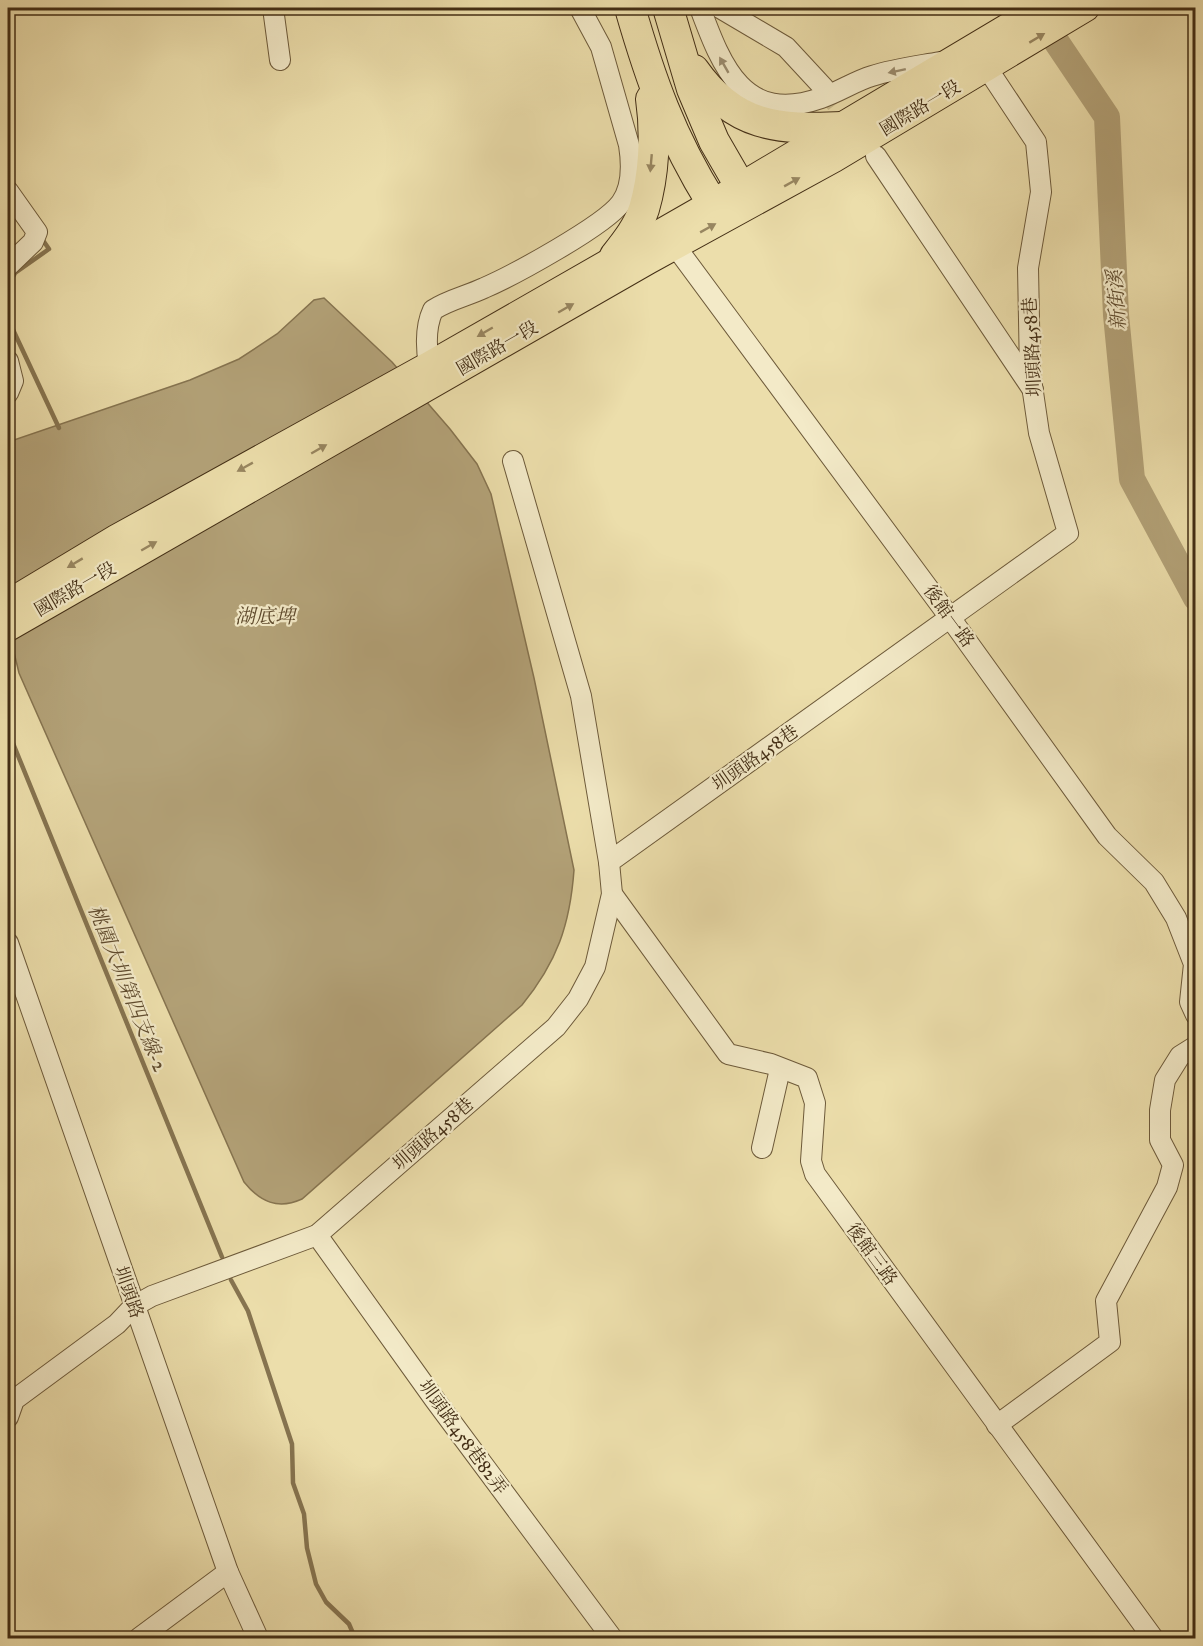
<svg xmlns="http://www.w3.org/2000/svg" width="1203" height="1646" font-family="'IM FELL Great Primer','Noto Serif TC',serif">
<rect width="100%" height="100%" fill="#ecdeab"/>
<filter id="stains"><feTurbulence type="fractalNoise" baseFrequency=".00333" numOctaves="4"/><feColorMatrix values="0 0 0 0 .2 0 0 0 0 .09 0 0 0 0 .02 0 0 0 .5 -.17"/></filter>
<radialGradient id="worn" r=".72"><stop offset=".6" stop-color="#630" stop-opacity="0"/><stop offset="1" stop-color="#630" stop-opacity=".3"/></radialGradient>
<path fill="#b3a278" stroke="#867450" stroke-width="1.5" d="M324,298L392,362L450,429L477,464L491,494L534,678L574,870C570,925 557,962 522,1005L302,1199C278,1210 260,1202 244,1182L19,673L8,628V442L190,380L239,359L277,334L314,300Z"/>
<g fill="none" stroke-linecap="round" stroke-linejoin="round">
<g stroke="#867450" stroke-width="4.5">
<polyline points="8,285 15,273 49,249 40,236"/>
<polyline points="8,319 59,428"/>
<polyline points="8,731 222,1257"/>
<polyline points="231,1280 248,1311 292,1444 293,1483 304,1514 307,1548 316,1584 326,1602 349,1624 355,1638"/>
</g>
<polyline stroke="#b3a278" stroke-width="26" points="1037,13 1107,117 1116,315 1132,479 1196,598"/>
<polyline stroke="#cabb8d" stroke-width="20" stroke-dasharray="20 10" stroke-linecap="butt" points="824,88 858,132"/>
<g stroke="#6d5a3a" stroke-width="22">
<g id="minor">
<polyline points="273,8 280,60"/>
<path d="M700,8C722,67 744,125 821,98C839,92 855,81 872,76C894,69 918,66 940,62"/>
<polyline points="720,8 786,47 824,88"/>
<polyline points="876,156 1033,390"/>
<polyline points="8,191 37,232 33,242 8,266"/>
<polyline points="667,235 951,619 1107,836 1154,882 1176,918 1194,964 1190,1002 1196,1015"/>
<polyline points="8,361 13,381 8,393"/>
<path d="M429,365C426,347 425,327 433,310C448,300 467,296 484,288C512,276 604,226 621,203C633,186 632,164 629,145L601,47L580,8"/>
<polyline points="513,461 581,696 609,862"/>
<polyline points="612,894 728,1054 771,1064 807,1078 815,1103 811,1161 815,1174 1153,1638"/>
<polyline points="8,943 228,1572 258,1638"/>
<polyline points="762,1148 780,1069"/>
<polyline points="317,1235 435,1400 612,1638"/>
<polyline points="8,1417 14,1400 117,1324 134,1306 152,1296 317,1235 556,1027 578,999 595,967 612,894 609,862 1068,533 1039,433 1030,372 1028,268 1041,192 1036,142 987,68"/>
<polyline points="997,1425 1110,1342 1106,1301 1167,1187 1173,1165 1160,1140 1160,1110 1165,1080 1180,1056 1196,1046"/>
<polyline points="139,1638 228,1572"/>
</g>
</g>
<g stroke="#432e15" stroke-width="28">
<g id="major">
<polyline points="8,603 116,538 429,365 712,203 1039,8"/>
<polyline points="8,628 648,261 834,159 1086,8"/>
</g>
</g>
<g stroke="#432e15" stroke-width="32">
<g id="highway">
<path d="M630,8C651,81 671,137 712,203"/>
<polyline points="668,8 692,89 714,141 740,186"/>
<path d="M694,70C734,127 778,130 843,127"/>
<path d="M615,256C626,242 638,227 644,209C654,175 656,134 651,99"/>
</g>
</g>
<use href="#minor" stroke="#f3eac8" stroke-width="20"/>
<use href="#major" stroke="#ecdeab" stroke-width="26"/>
<use href="#highway" stroke="#ecdeab" stroke-width="30"/>
</g>
<defs><path id="oneway-solid" d="M-6-.8H1V-3.2L6.5 0L1 3.2V.8H-6Z" transform="scale(1.5)"/></defs>
<g fill="#988660">
<use href="#oneway-solid" transform="translate(1037 38) rotate(-31)"/>
<use href="#oneway-solid" transform="translate(651 163) rotate(95)"/>
<use href="#oneway-solid" transform="translate(792 182) rotate(-29)"/>
<use href="#oneway-solid" transform="translate(708 228) rotate(-29)"/>
<use href="#oneway-solid" transform="translate(566 308) rotate(-30)"/>
<use href="#oneway-solid" transform="translate(485 332) rotate(150)"/>
<use href="#oneway-solid" transform="translate(319 449) rotate(-30)"/>
<use href="#oneway-solid" transform="translate(245 467) rotate(151)"/>
<use href="#oneway-solid" transform="translate(149 546) rotate(-30)"/>
<use href="#oneway-solid" transform="translate(75 563) rotate(149)"/>
</g>
<g fill="#9b8c6e">
<use href="#oneway-solid" transform="translate(724 65) rotate(-120)"/>
<use href="#oneway-solid" transform="translate(897 71) rotate(168)"/>
</g>
<g text-anchor="middle" dominant-baseline="central" stroke-width="4.5" stroke-linejoin="round" paint-order="stroke">
<g font-size="18" fill="#432e15" stroke="#f3eac8">
<text transform="translate(920 108) rotate(-31)">國際路一段</text>
<text transform="translate(1032 347) rotate(-93)">圳頭路458巷</text>
<text transform="translate(497 348) rotate(-30)">國際路一段</text>
<text transform="translate(75 589) rotate(-30)">國際路一段</text>
<text transform="translate(949 616) rotate(54)">後館一路</text>
<text transform="translate(755 758) rotate(-35)">圳頭路458巷</text>
<text transform="translate(433 1134) rotate(-41)">圳頭路458巷</text>
<text transform="translate(872 1254) rotate(54)">後館三路</text>
<text transform="translate(129 1292) rotate(71)">圳頭路</text>
<text transform="translate(463 1437) rotate(54)">圳頭路458巷82弄</text>
</g>
<g font-size="20" font-style="italic" fill="#5f4b2e" stroke="#f3eac8">
<text transform="translate(1116 300) rotate(-94)">新街溪</text>
<text x="265" y="616">湖底埤</text>
<text transform="translate(128 988) rotate(68)">桃園大圳第四支線-2</text>
</g>
</g>
<rect width="1203" height="1646" fill="none" stroke="#ecdeab" stroke-width="30"/>
<rect x="9" y="9" width="1185" height="1628" fill="none" stroke="#432e15" stroke-width="3"/>
<rect x="15" y="15" width="1173" height="1616" fill="none" stroke="#432e15" stroke-width="1.5"/>
<rect width="100%" height="100%" filter="url(#stains)"/>
<rect width="100%" height="100%" fill="url(#worn)"/>
</svg>
